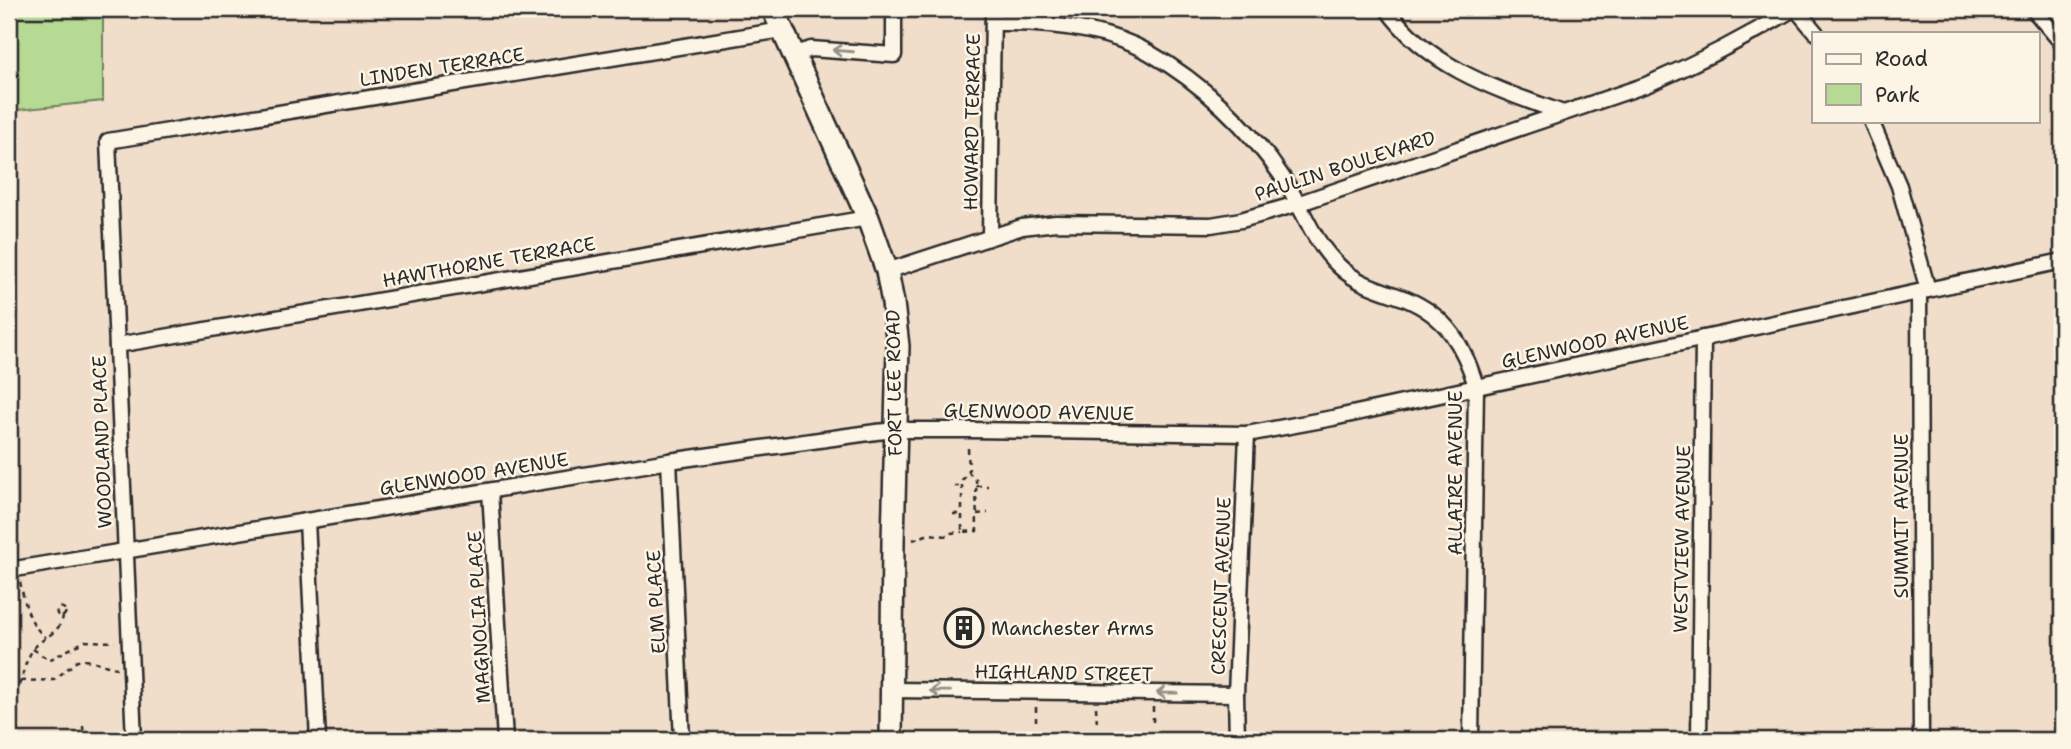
<svg xmlns="http://www.w3.org/2000/svg" width="2071" height="749" font-family="'Shantell Sans',sans-serif">
<rect width="100%" height="100%" fill="#f1deca"/>
<filter id="ink" filterUnits="userSpaceOnUse"><feTurbulence type="fractalNoise" baseFrequency=".0143" numOctaves="2"/><feDisplacementMap in="SourceGraphic" scale="14" xChannelSelector="R" yChannelSelector="G"/><feConvolveMatrix kernelMatrix="1 2 1 2 8 2 1 2 1" color-interpolation-filters="sRGB"/></filter>
<g filter="url(#ink)">
<polygon fill="#b6d993" stroke="#70825f" stroke-width="2" points="9,9 103,9 103,101 9,111"/>
<g fill="none" stroke-linecap="round" stroke-linejoin="round">
<g stroke="#2b2b2b" stroke-width="19">
<g id="minor">
<path d="M1387,9C1429,68 1496,89 1563,113"/>
<polyline points="1796,9 1816,33"/>
<polyline points="2033,9 2062,43"/>
<path d="M993,23C1044,22 1103,27 1148,52C1201,82 1250,128 1283,178C1304,209 1311,240 1340,267C1359,285 1382,290 1406,299C1447,316 1464,346 1476,386L1471,740"/>
<polyline points="793,55 811,49 894,55 894,9"/>
<polyline points="1871,121 1899,186 1928,290"/>
<polyline points="990,236 993,9"/>
<path d="M887,271L1022,227L1056,223L1211,225L1241,220L1297,204L1646,85C1697,63 1746,38 1793,9"/>
<polyline points="1919,292 1921,740"/>
<polyline points="117,345 868,218"/>
<polyline points="669,461 682,740"/>
<polyline points="490,491 505,740"/>
<polyline points="307,521 318,740"/>
<polyline points="9,570 669,461 876,432 897,430 968,430 1247,434 1333,418 2062,261"/>
<polyline points="892,690 1236,694"/>
<polyline points="134,740 108,141 782,30"/>
<polyline points="1237,740 1236,694 1247,434"/>
<polyline points="1699,740 1703,338"/>
</g>
</g>
<g stroke="#2b2b2b" stroke-width="26">
<polyline id="secondary" points="773,9 868,218 887,271 893,303 898,346 893,542 891,740"/>
</g>
<g stroke="#2b2b2b" stroke-width="2.5" stroke-dasharray="5 5" stroke-linecap="butt">
<polyline points="968,448 969,473 962,480 962,532 977,531 976,479 969,473"/>
<polyline points="954,486 962,486"/>
<polyline points="976,486 988,486"/>
<polyline points="953,514 962,514"/>
<polyline points="977,514 988,513"/>
<polyline points="913,540 929,534 947,536 950,533 962,532"/>
<path d="M20,582C25,603 28,623 46,638"/>
<circle cx="61" cy="612" r="4.5"/>
<polyline points="33,649 49,660 85,641 115,642"/>
<path d="M21,681L54,680L77,661C98,658 100,666 117,668"/>
<path d="M19,685C24,673 25,660 34,648C43,637 62,632 63,615"/>
<polyline points="1036,707 1036,721"/>
<polyline points="1096,707 1097,724"/>
<polyline points="1153,707 1153,725"/>
<polyline points="83,726 84,739"/>
<polyline points="39,740 96,737 121,739"/>
</g>
<use href="#minor" stroke="#fcf5e5" stroke-width="14"/>
<use href="#secondary" stroke="#fcf5e5" stroke-width="21"/>
</g>
<defs><path id="oneway-shaft" d="M-6 0H5M1.5-3L5.5 0L1.5 3" fill="none" stroke-width="1.6" stroke-linecap="round" stroke-linejoin="round" transform="scale(1.75)"/></defs>
<g stroke="#949088">
<use href="#oneway-shaft" transform="translate(843 51) rotate(-176)"/>
<use href="#oneway-shaft" transform="translate(940 691) rotate(-179)"/>
<use href="#oneway-shaft" transform="translate(1167 693) rotate(-179)"/>
</g>
</g>
<defs>
<g id="building-ring" transform="scale(2.0125)"><circle r="9.5" fill="#fcf5e5" stroke="#2b2b2b" stroke-width="1.5"/><path d="M-4-6H4V6H1V3H-1V6H-4ZM-2.5-4.3h1.7v1.8h-1.7ZM.8-4.3h1.7v1.8H.8ZM-2.5-1h1.7V.8h-1.7ZM.8-1h1.7V.8H.8Z" fill="#2b2b2b"/></g>
</defs>
<g fill-rule="evenodd">
<use href="#building-ring" x="964" y="628"/>
</g>
<g text-anchor="middle" dominant-baseline="central" stroke-width="5" stroke-linejoin="round" paint-order="stroke">
<g font-size="19" fill="#2b2b2b" stroke="#fcf5e5">
<text transform="translate(442 67) rotate(-9)">LINDEN TERRACE</text>
<text transform="translate(972 122) rotate(-89)">HOWARD TERRACE</text>
<text transform="translate(1345 166) rotate(-18)">PAULIN BOULEVARD</text>
<text transform="translate(489 262) rotate(-10)">HAWTHORNE TERRACE</text>
<text transform="translate(1595 342) rotate(-12)">GLENWOOD AVENUE</text>
<text transform="translate(894 383) rotate(-91)">FORT LEE ROAD</text>
<text transform="translate(1039 412) rotate(1)">GLENWOOD AVENUE</text>
<text transform="translate(102 442) rotate(-92)">WOODLAND PLACE</text>
<text transform="translate(1455 473) rotate(-90)">ALLAIRE AVENUE</text>
<text transform="translate(474 474) rotate(-9)">GLENWOOD AVENUE</text>
<text transform="translate(1901 516) rotate(-90)">SUMMIT AVENUE</text>
<text transform="translate(1682 539) rotate(-89)">WESTVIEW AVENUE</text>
<text transform="translate(1221 586) rotate(-88)">CRESCENT AVENUE</text>
<text transform="translate(656 602) rotate(-93)">ELM PLACE</text>
<text transform="translate(479 617) rotate(-93)">MAGNOLIA PLACE</text>
<text transform="translate(1064 673) rotate(1)">HIGHLAND STREET</text>
</g>
<g font-size="19" fill="#2b2b2b" stroke="#fcf5e5" text-anchor="start">
<text x="991" y="628">Manchester Arms</text>
</g>
</g>
<rect width="2071" height="749" fill="none" stroke="#fcf5e5" stroke-width="35"/>
<rect x="18" y="18" width="2036" height="714" fill="none" stroke="#2b2b2b" stroke-width="2.5" filter="url(#ink)"/>
<rect x="1812" y="32" width="228" height="91" fill="#fcf5e5" stroke="#a8a49b" stroke-width="2"/>
<rect x="1826" y="54" width="35" height="10" fill="#fcf5e5" stroke="#a8a49b" stroke-width="2"/>
<text x="1875" y="66" font-size="21" fill="#2b2b2b">Road</text>
<rect x="1826" y="84" width="35" height="21" fill="#b6d993" stroke="#a8a49b" stroke-width="2"/>
<text x="1875" y="102" font-size="21" fill="#2b2b2b">Park</text>
</svg>
